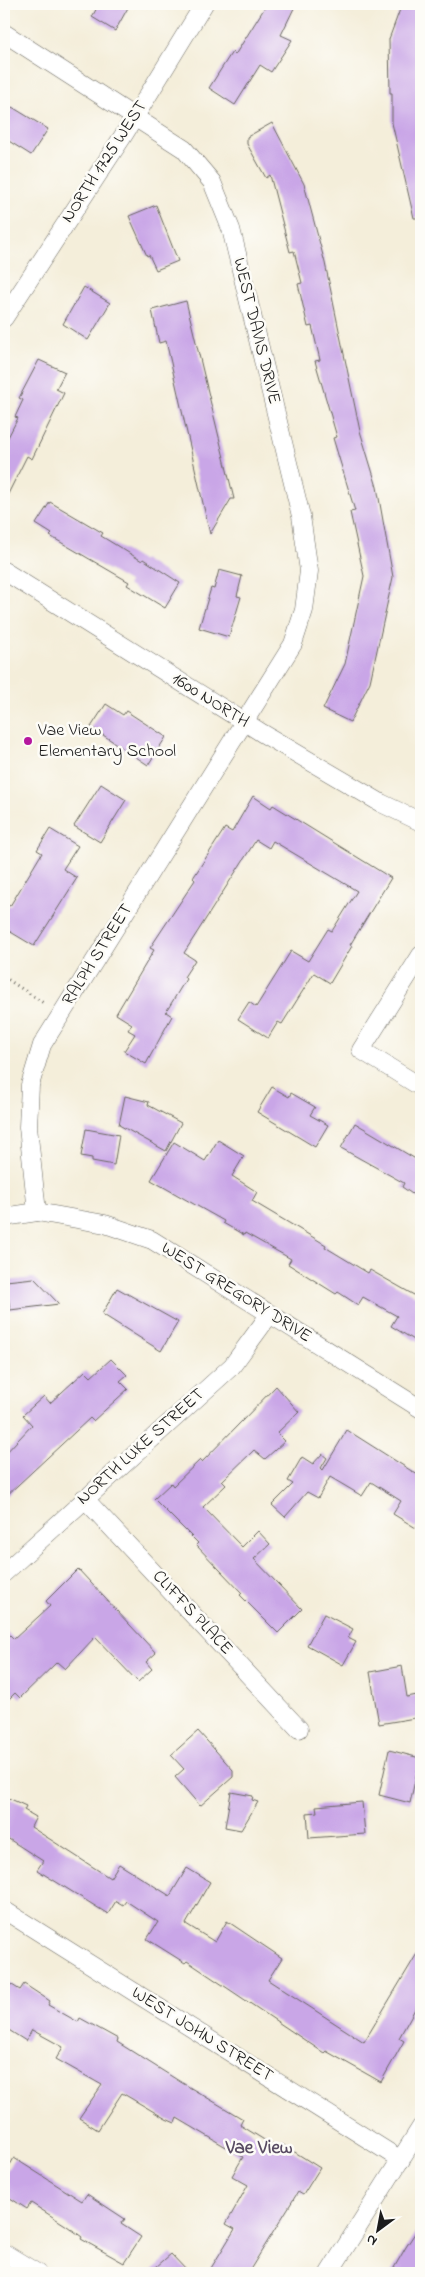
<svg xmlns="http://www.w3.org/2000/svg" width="425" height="2277" font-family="'Indie Flower',sans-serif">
<rect width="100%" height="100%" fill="#fdfcf7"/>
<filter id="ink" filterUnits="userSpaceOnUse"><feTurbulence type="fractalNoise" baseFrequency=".02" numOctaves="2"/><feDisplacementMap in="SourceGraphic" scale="10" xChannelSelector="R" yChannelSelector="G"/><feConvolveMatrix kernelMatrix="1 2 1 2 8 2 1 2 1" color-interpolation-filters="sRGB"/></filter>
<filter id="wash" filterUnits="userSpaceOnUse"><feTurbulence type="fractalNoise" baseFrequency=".0096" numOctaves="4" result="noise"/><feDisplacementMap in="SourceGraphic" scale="20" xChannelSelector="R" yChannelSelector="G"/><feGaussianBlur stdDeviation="1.12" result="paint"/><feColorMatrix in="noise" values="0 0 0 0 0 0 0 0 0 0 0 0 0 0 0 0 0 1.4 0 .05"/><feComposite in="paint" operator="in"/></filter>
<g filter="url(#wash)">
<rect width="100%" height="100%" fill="#f4eeda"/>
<g id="blocks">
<g fill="#c9a6e7">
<polygon points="99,4 130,4 115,31 92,17"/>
<polygon points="267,4 296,4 281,35 292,40 271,72 260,65 235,105 209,88 232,52 235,55"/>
<polygon points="402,4 421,4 421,29 419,36 421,218 414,218 392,123 392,93 390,93 389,39"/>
<polygon points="4,106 10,109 12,107 48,129 31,155 4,138"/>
<polygon points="272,123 304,184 325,263 360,431 377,487 393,577 370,682 350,722 323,709 345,664 364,576 350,512 355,511 333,438 337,437 315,361 320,360 312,326 308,327 298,284 302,283 294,251 290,252 270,175 266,178 247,144 247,137"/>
<polygon points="156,205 178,261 156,270 149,255 147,256 129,216"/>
<polygon points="84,287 110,303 88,340 63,324"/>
<polygon points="186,301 234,499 231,499 210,534 166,341 159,343 152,310"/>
<polygon points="39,360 65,372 56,389 64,393 32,459 27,456 4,502 4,445 18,418 15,417 23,400 19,398"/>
<polygon points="50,502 103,533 101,536 142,561 143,559 180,583 165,608 127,585 129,582 50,536 52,534 36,524"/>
<polygon points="219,570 242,576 237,596 241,597 229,637 199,628 211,588 214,589"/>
<polygon points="106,704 123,715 126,711 166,737 148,765 91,727"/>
<polygon points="101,784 126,800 100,842 74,826"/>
<polygon points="253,796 271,808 273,805 391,878 350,945 352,946 330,983 314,973 282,1024 278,1022 268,1038 238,1019 249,1002 256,1007 291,951 308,961 328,929 332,931 357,891 273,841 269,848 256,840 184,953 195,960 184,977 186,979 166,1012 172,1016 146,1064 124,1051 135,1034 128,1030 132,1024 116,1014 154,950 150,948 195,880 193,878 225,828 232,832"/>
<polygon points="50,829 78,846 63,869 77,878 34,946 4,928 4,903 10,906 42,853 37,850"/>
<polygon points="272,1087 289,1097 291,1093 315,1107 310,1115 328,1125 315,1147 257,1112"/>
<polygon points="125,1096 149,1102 148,1105 181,1123 166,1151 119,1125"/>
<polygon points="355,1123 419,1161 421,1158 421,1200 402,1187 404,1183 341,1148"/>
<polygon points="86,1129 119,1135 114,1165 92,1161 92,1158 81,1156"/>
<polygon points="218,1140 244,1156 232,1176 257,1192 252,1201 326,1245 325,1247 368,1273 370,1270 421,1299 421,1344 391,1326 397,1316 363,1297 358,1305 338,1292 336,1294 288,1264 291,1259 245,1233 244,1235 223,1223 224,1221 151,1180 174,1142 205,1161"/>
<polygon points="34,1278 59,1304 10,1310 6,1281"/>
<polygon points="117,1288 178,1322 161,1351 102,1314"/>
<polygon points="111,1359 127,1375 120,1381 128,1389 93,1421 90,1418 4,1498 4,1455 32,1425 23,1415 44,1396 50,1403 85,1371 91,1377"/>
<polygon points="276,1386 299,1412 277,1433 285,1441 265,1459 254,1450 222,1481 226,1485 203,1507 242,1547 258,1531 270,1544 254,1559 302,1609 278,1633 240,1595 242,1593 196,1545 198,1543 154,1499 171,1483 173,1486 200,1460 202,1462"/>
<polygon points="347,1430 421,1477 421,1519 416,1528 393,1514 401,1501 371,1482 362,1496 330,1477 318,1498 307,1492 285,1517 272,1505 293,1484 288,1481 302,1457 313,1464 322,1454 327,1458 321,1468 323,1470"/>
<polygon points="78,1569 156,1653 146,1662 152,1669 138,1682 95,1637 65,1669 57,1662 20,1698 15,1693 4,1704 4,1629 14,1639 50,1606 46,1601"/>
<polygon points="324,1614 353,1629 348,1638 356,1642 343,1665 307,1645"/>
<polygon points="402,1666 407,1697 417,1695 421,1717 379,1724 370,1672"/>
<polygon points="198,1731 233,1770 233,1777 200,1806 175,1777 184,1769 171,1755"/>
<polygon points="389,1750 420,1758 410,1803 379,1795"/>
<polygon points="231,1792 253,1796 252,1800 258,1802 241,1830 225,1827"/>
<polygon points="4,1796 26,1806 24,1810 36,1817 31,1827 110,1878 119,1864 170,1896 187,1868 210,1882 186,1924 215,1942 227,1921 282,1958 268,1980 364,2042 421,1947 421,1998 399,2038 404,2041 381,2082 326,2051 324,2053 187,1961 185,1963 147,1939 158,1922 126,1901 123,1905 116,1901 108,1914 37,1870 43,1861 4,1836"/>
<polygon points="362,1802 365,1834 309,1838 307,1813 317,1812 316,1806"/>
<polygon points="4,1980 20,1990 24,1984 50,2001 48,2005 78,2022 80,2018 118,2039 117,2042 179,2081 243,2119 240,2125 279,2149 282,2144 320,2168 303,2195 298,2192 248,2273 208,2273 235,2229 226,2224 248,2185 232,2176 243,2157 177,2118 175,2123 166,2119 122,2093 98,2130 79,2118 102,2085 56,2059 63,2047 32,2030 26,2041 4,2027"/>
<polygon points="14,2158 82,2201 87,2194 125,2219 121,2224 141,2237 124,2263 81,2239 82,2237 67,2226 31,2203 27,2209 4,2194 4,2175"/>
<polygon points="421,2224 421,2273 391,2273 406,2247"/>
<polygon points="171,2254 189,2273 149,2273"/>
</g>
</g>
</g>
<g filter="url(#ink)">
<use href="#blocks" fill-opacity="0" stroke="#68665e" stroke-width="1"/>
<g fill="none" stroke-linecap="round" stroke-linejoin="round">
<g stroke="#68665e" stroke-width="19">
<g id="street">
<polyline points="4,33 184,149 212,182 231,229 301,516 309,571 304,610 293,644 42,1045 30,1085 28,1127 37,1212"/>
<polyline points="4,318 123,136 204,4"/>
<polyline points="4,571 262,733 381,803 421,822"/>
<polyline points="421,955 361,1050 421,1087"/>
<polyline points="4,1217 37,1212 105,1224 152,1240 421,1409"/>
<polyline points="84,1498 299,1729"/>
<polyline points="4,1573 232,1366 270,1314"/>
<polyline points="4,1910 401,2160"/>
<polyline points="4,2253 37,2273"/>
<polyline points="329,2273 421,2127"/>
</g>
</g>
<polyline stroke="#68665e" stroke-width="3" stroke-dasharray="1 4" stroke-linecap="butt" points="4,977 45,1004"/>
<use href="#street" stroke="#fff" stroke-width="18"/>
</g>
</g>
<circle fill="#b5179e" stroke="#fdfcf7" stroke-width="2" cx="28" cy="741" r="5"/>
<g text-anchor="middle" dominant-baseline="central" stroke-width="5" stroke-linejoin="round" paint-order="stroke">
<g font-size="18" fill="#1c1c1c" stroke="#fdfcf7">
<text transform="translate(105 162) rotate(-57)">NORTH 1725 WEST</text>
<text transform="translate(256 331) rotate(76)">WEST DAVIS DRIVE</text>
<text transform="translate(210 701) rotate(32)">1600 NORTH</text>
<text transform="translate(98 955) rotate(-58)">RALPH STREET</text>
<text transform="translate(236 1293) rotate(32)">WEST GREGORY DRIVE</text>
<text transform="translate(141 1447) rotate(-42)">NORTH LUKE STREET</text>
<text transform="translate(192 1613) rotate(47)">CLIFFS PLACE</text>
<text transform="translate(202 2035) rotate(32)">WEST JOHN STREET</text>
</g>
<g font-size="18" fill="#1c1c1c" stroke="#fdfcf7" text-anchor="start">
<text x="38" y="731">Vae View<tspan x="38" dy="21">Elementary School</tspan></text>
</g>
<g font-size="19" font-weight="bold" fill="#594c63" stroke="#fdfcf7">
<text x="259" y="2148">Vae View</text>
</g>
</g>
<rect width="425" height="2277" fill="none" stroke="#fdfcf7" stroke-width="20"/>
<g transform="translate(378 2230) rotate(212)" stroke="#fdfcf7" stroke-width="4" paint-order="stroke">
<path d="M0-4L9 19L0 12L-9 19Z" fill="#1c1c1c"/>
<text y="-8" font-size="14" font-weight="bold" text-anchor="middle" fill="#1c1c1c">N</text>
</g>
</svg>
